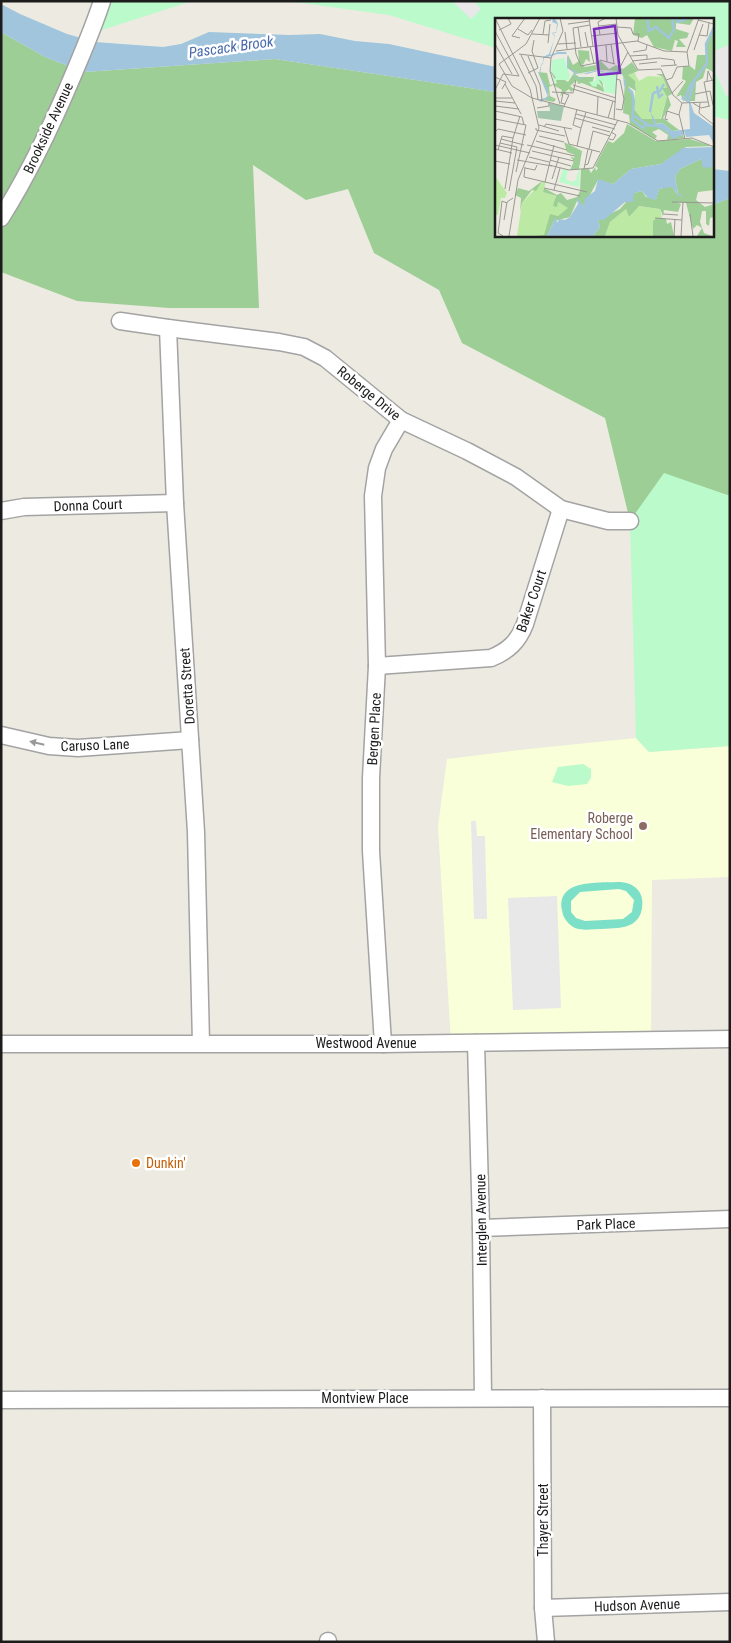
<svg xmlns="http://www.w3.org/2000/svg" width="731" height="1643" font-family="'Roboto Condensed',sans-serif">
<rect width="100%" height="100%" fill="#edebe1"/>
<polygon fill="#f9ffd8" points="636,738 649,752 730,746 730,877 652,880 651,1040 451,1043 438,826 447,759 519,750"/>
<polygon fill="#9dce95" points="1,32 45,57 84,72 275,59 496,92 496,235 712,235 712,205 730,198 730,496 664,474 630,521 605,418 462,343 439,290 374,253 348,189 306,200 253,165 259,308 169,308 77,301 1,272"/>
<g fill="#bbfaca">
<polygon points="111,1 192,1 96,32"/>
<polygon points="287,1 730,1 730,120 712,116 712,19 496,19 496,48 389,15"/>
<polygon points="664,473 730,496 730,746 649,752 636,738 630,521"/>
<polygon points="583,764 591,769 591,778 587,784 568,786 552,782 558,767"/>
</g>
<path fill="#7cdfc8" fill-rule="evenodd" d="M618,882C634,882 645,892 642,908C641,915 638,920 632,924C623,929 612,928 602,929C593,929 583,931 575,928C568,924 563,918 562,910C556,879 599,883 618,882ZM619,889L626,891L634,900L632,912L623,919L585,921L576,918L571,912V901L580,892Z"/>
<g fill="#e8e8e8">
<polygon points="452,1 474,1 481,9 471,19"/>
<polygon points="730,44 730,95 726,96 712,66 712,52"/>
<polygon points="471,821 476,821 477,836 485,836 487,919 474,919"/>
<polygon points="557,896 561,1008 513,1010 508,898"/>
</g>
<g fill="#a0c5dc">
<polygon points="1,4 20,14 67,34 95,42 163,47 181,44 209,32 290,35 320,34 355,41 389,44 496,67 496,92 275,59 84,72 45,57 1,32"/>
<polygon points="712,169 730,171 730,198 712,205"/>
</g>
<g fill="none" stroke-linecap="round" stroke-linejoin="round">
<g stroke="#a3a3a3" stroke-width="19">
<g id="minor">
<path d="M1,218C30,172 53,123 74,73C84,49 94,26 102,1"/>
<polyline points="120,321 168,328 279,342 304,347 325,358 401,420 467,451 516,477 561,509 608,521 630,521"/>
<polyline points="168,328 175,503 196,832 201,1043"/>
<polyline points="1,511 24,507 175,503"/>
<path d="M377,666L491,658C508,651 518,642 525,624L561,509"/>
<polyline points="1,735 49,746 78,748 190,740"/>
<polyline points="476,1043 481,1228 483,1398"/>
<polyline points="1,1044 383,1044 730,1039"/>
<polyline points="383,1044 371,851 371,778 377,666 373,496 377,468 384,449 401,420"/>
<polyline points="481,1228 730,1219"/>
<polyline points="542,1398 543,1608 546,1642"/>
<polyline points="1,1400 730,1398"/>
<polyline points="543,1608 730,1602"/>
<polyline points="328,1641 328,1642"/>
</g>
</g>
<use href="#minor" stroke="#fff" stroke-width="16"/>
</g>
<defs><path id="oneway-solid" d="M-6-.8H1V-3.2L6.5 0L1 3.2V.8H-6Z" transform="scale(1.25)"/></defs>
<use fill="#999" href="#oneway-solid" transform="translate(37 743) rotate(-167)"/>
<circle fill="#8d6e63" stroke="#fff" stroke-width="2" cx="643" cy="826" r="5"/>
<circle fill="#e8710a" stroke="#fff" stroke-width="2" cx="136" cy="1163" r="5"/>
<g text-anchor="middle" dominant-baseline="central" stroke-width="5" stroke-linejoin="round" paint-order="stroke">
<g font-size="14" fill="#1c1c1c" stroke="#fff">
<text transform="translate(48 128) rotate(-65)">Brookside Avenue</text>
<text transform="translate(369 393) rotate(39)">Roberge Drive</text>
<text transform="translate(88 505) rotate(-2)">Donna Court</text>
<text transform="translate(531 601) rotate(-71)">Baker Court</text>
<text transform="translate(187 686) rotate(-94)">Doretta Street</text>
<text transform="translate(374 729) rotate(-87)">Bergen Place</text>
<text transform="translate(95 745) rotate(-2)">Caruso Lane</text>
<text x="366" y="1043">Westwood Avenue</text>
<text transform="translate(481 1220) rotate(-91)">Interglen Avenue</text>
<text transform="translate(606 1224) rotate(-2)">Park Place</text>
<text x="365" y="1398">Montview Place</text>
<text transform="translate(543 1520) rotate(-90)">Thayer Street</text>
<text transform="translate(637 1605) rotate(-2)">Hudson Avenue</text>
</g>
<g font-size="14" fill="#785e54" stroke="#fff" text-anchor="end">
<text x="633" y="818">Roberge<tspan x="633" dy="16">Elementary School</tspan></text>
</g>
<g font-size="14" fill="#c56008" stroke="#fff" text-anchor="start">
<text x="146" y="1163">Dunkin'</text>
</g>
<g font-size="15" font-style="italic" fill="#476aac" stroke="#fff">
<text transform="translate(231 47) rotate(-8)">Pascack Brook</text>
</g>
</g>
<g transform="translate(495 18)">
<rect width="219" height="219" fill="#edebe1"/>
<path d="M139,54L144,63L153,58L168,59L172,70H167L172,79L165,102L147,101L138,90L141,67L133,57ZM0,158L12,175L10,180H6L3,197L0,196ZM48,163L51,164L48,174L60,178L61,187L62,184L74,190L63,198L55,197L49,218H22L27,185ZM143,188L165,191L167,200L159,204L158,218H110L115,204L131,191L134,199Z" fill="#bceaa5"/>
<path d="M140,0H199L195,7L181,5V11L194,15L192,20L184,21L191,29H181L183,23L180,22L177,33L159,29L152,17L147,20L138,17ZM219,9L218,54L211,50L208,60L201,64L200,83H191L188,77L189,85L186,77L181,79L191,63L187,61L188,49L195,48L200,52L202,37H212L211,26ZM83,32L94,33L95,44L91,41L88,47L84,45L90,49L101,47L99,32L101,43L105,42L114,51L121,47L128,51L137,44L143,53L133,57L140,63L141,73L133,68L138,75V90L147,101H166L172,79L167,70H172L168,59L161,56H168L177,76L173,78L176,87L168,100L184,112L177,113L168,105L160,106L171,113L177,120L188,117L189,120L172,122L173,117L164,111L157,114L162,118L160,121L135,106L134,97L128,95L130,62L127,56L122,53L104,52L80,56L84,59H99L97,66L101,69L102,65L107,68L101,61L107,62L109,74L87,65L83,66L82,62L75,68L79,71L76,74L74,71L65,78L67,72L58,67L54,69L55,78L61,81L59,84L48,82L54,77L43,54L52,55L55,67L62,65L55,53L73,64L79,55L73,50V37L78,47L84,43ZM132,106L161,123L195,121L217,128L191,129L166,146L136,151L118,166L103,162L89,188L82,183L75,199L59,203L52,218H40L49,217L55,196L63,198L73,190L63,184L62,189L58,188L61,178L48,174L49,170L62,177L66,175L72,182L82,179L85,173L86,151H94L96,155L100,149L101,153L103,150L100,148L113,123L118,125L129,115ZM69,124L87,133L84,151L75,152L79,143L75,138L79,140L80,137L72,134ZM206,141L219,149V172L203,174L201,182L210,189L219,186V199L215,200L214,208L211,206V193H207L205,204L209,215L217,218H202L207,210L202,207L198,211L191,185L181,184L186,186L183,194L169,192L168,198L165,191L144,188L134,199L131,191L115,204L110,218H98L105,209L103,202L125,191L139,175L147,173L151,179L161,181L164,171L177,168L181,175L187,178L183,175L180,159L185,151ZM47,163L41,173L37,172L27,185L25,194L26,180L20,177L23,170L34,173ZM162,200L171,201L172,206L176,204L179,218H158V203Z" fill="#9dce95"/>
<path d="M54,85L69,88L66,103L43,100L42,93H55Z" fill="#a2c7ad"/>
<path d="M69,40L75,58L73,62H62L59,65L58,61L61,60L56,53L57,42ZM102,54L122,55L121,76L109,74L110,67L103,60L108,70L103,65L101,69L97,68L94,64L100,63ZM85,146L84,169L64,164L68,151L73,152L71,161L76,164L81,162Z" fill="#bbfaca"/>
<path d="M58,0L61,2L63,6L61,15H58L60,18L55,37L63,34H71L74,42L73,50L86,56L104,52L110,54L122,53L127,56L130,62L131,69L136,73L129,68L128,57L123,55H113L103,53L92,56L80,55V57L79,58L84,60L94,59L84,61L78,58L80,55L72,50V36H63L49,40L48,45L46,48V50L45,58L52,69L54,80L46,84L43,82L53,79L44,56L46,47L48,44V39L54,36L60,19L57,15L61,14L62,6L57,4ZM190,77L191,83L194,80L199,95L219,109V126L214,117L191,119L189,113L188,117L177,121L171,113L159,108L163,107L159,106L155,93L162,106L168,105L177,113L195,111L194,85L186,81ZM219,129V149L208,150L206,141L185,151L180,159L183,175L190,179L183,177L177,169L164,171L161,182L153,180L147,173L139,175L138,184H130L109,202H103L105,209L98,218H52L61,199L62,205L64,201L70,202L75,199L83,186L82,180L89,188L90,180L100,173L103,161L118,166L136,151L166,146L188,130Z" fill="#a0c5dc"/>
<path fill="none" stroke="#a0c5dc" stroke-width="2.5" d="M152,0L154,13L161,9L174,20L179,11L177,0M180,0L183,4L194,0M162,68L164,79L168,76M133,71L137,74L139,84L137,102L148,110L150,107L163,108M158,75L165,73L169,66M190,81L195,68L212,45L211,26L219,9M194,82L199,64M155,94L158,75M139,98L154,107"/>
<path fill="none" stroke="#999892" stroke-width="1" d="M0,0L35,71L44,110L23,162L14,218M94,0L98,28M121,0L123,17L143,52L166,51L178,77L187,85L213,84M203,2L219,6M73,6L95,3M95,7L78,10L81,36L86,48L101,45M104,8L122,6M83,9L86,29M122,9L136,10L138,16H144L143,23M23,11L33,17L37,12M4,12L16,6L13,0M0,13L24,58M70,14L72,31M90,14L93,29M37,16L54,17M48,16L50,3L56,2M105,17L103,4L111,0M204,17L212,18L214,5M96,18L123,15M25,20L17,18L30,0M53,25L55,6M0,26L17,56M62,26L81,25M116,26L119,46M111,27L112,44M95,28L99,46M199,32L208,6M61,33L142,23L169,33L192,34L204,0M138,34L151,32L152,27M19,35L31,26L45,0M24,36L56,40M26,37L41,68L43,81M33,38L45,67L47,82M135,38L152,37V41M56,40L55,53L65,86M56,40L68,13L65,0M105,42L120,46M137,43L164,40L179,42L180,47M4,46L17,68L37,80L133,105L163,123L197,120L219,129M4,46L19,35M144,46L162,44M166,48L182,47M33,55L43,50L37,33L39,22M0,59L11,64L7,71M171,62L177,60L182,49L194,48L192,34M212,63L213,53L217,62M10,66L26,96M78,67L121,80M78,71L121,84M0,72L8,56L24,58M57,74L78,75L81,62M177,75L188,63M200,76L215,73L218,87M0,80H17M0,83L20,85M187,85L184,96L190,121M198,85L206,90L215,88M205,85L204,95L219,107M0,88L24,91M69,88L74,77L68,75L66,85L70,86M214,88L209,64L219,62M42,90L54,88V84M82,91L78,107L86,110L91,94M121,91L127,92L129,81L125,62L121,61M0,93L27,99L29,107M81,96L121,107M102,97L103,79M80,100L120,111M113,100L118,83M0,101L31,107L21,154M119,101L122,55L133,34M173,102L170,101L172,93L184,97M44,107L64,113M49,109L51,106L77,111M69,109L74,126L105,134M97,109L115,114M41,110V112L70,118M0,114L3,111L31,117M44,118L69,124M6,121L29,127M114,121L118,122L121,117L116,114M41,123L72,132M5,125L22,129L14,173M0,127L35,135M32,127L80,138M82,128L86,110M0,131L17,135M94,131L98,113L115,118M3,132L7,118L18,120M37,133L79,143M34,139L54,144M22,142L57,148M55,142L76,148M0,143L15,146M54,147L74,152L98,150L123,102M90,147L93,146L97,132M30,149L29,159L92,174M30,150L40,152L42,147M89,151L93,131M57,161L64,139M50,164L59,127M49,170L85,178M10,171L18,120L25,98M59,172L65,150M177,184L219,185M168,196L183,197M195,196L198,218M160,200L187,202M9,202L12,184L18,180M8,218L3,215L5,200L7,183L12,185M179,218L180,201M186,218L188,184"/>
<path fill="#7b2cbf" fill-opacity="0.15" stroke="#7b2cbf" stroke-width="2.5" d="M120,8L125,55L104,57L99,11Z"/>
<rect width="219" height="219" fill="none" stroke="#1c1c1c" stroke-width="2.5"/>
</g>
<rect width="731" height="1643" fill="none" stroke="#1c1c1c" stroke-width="5"/>
</svg>
